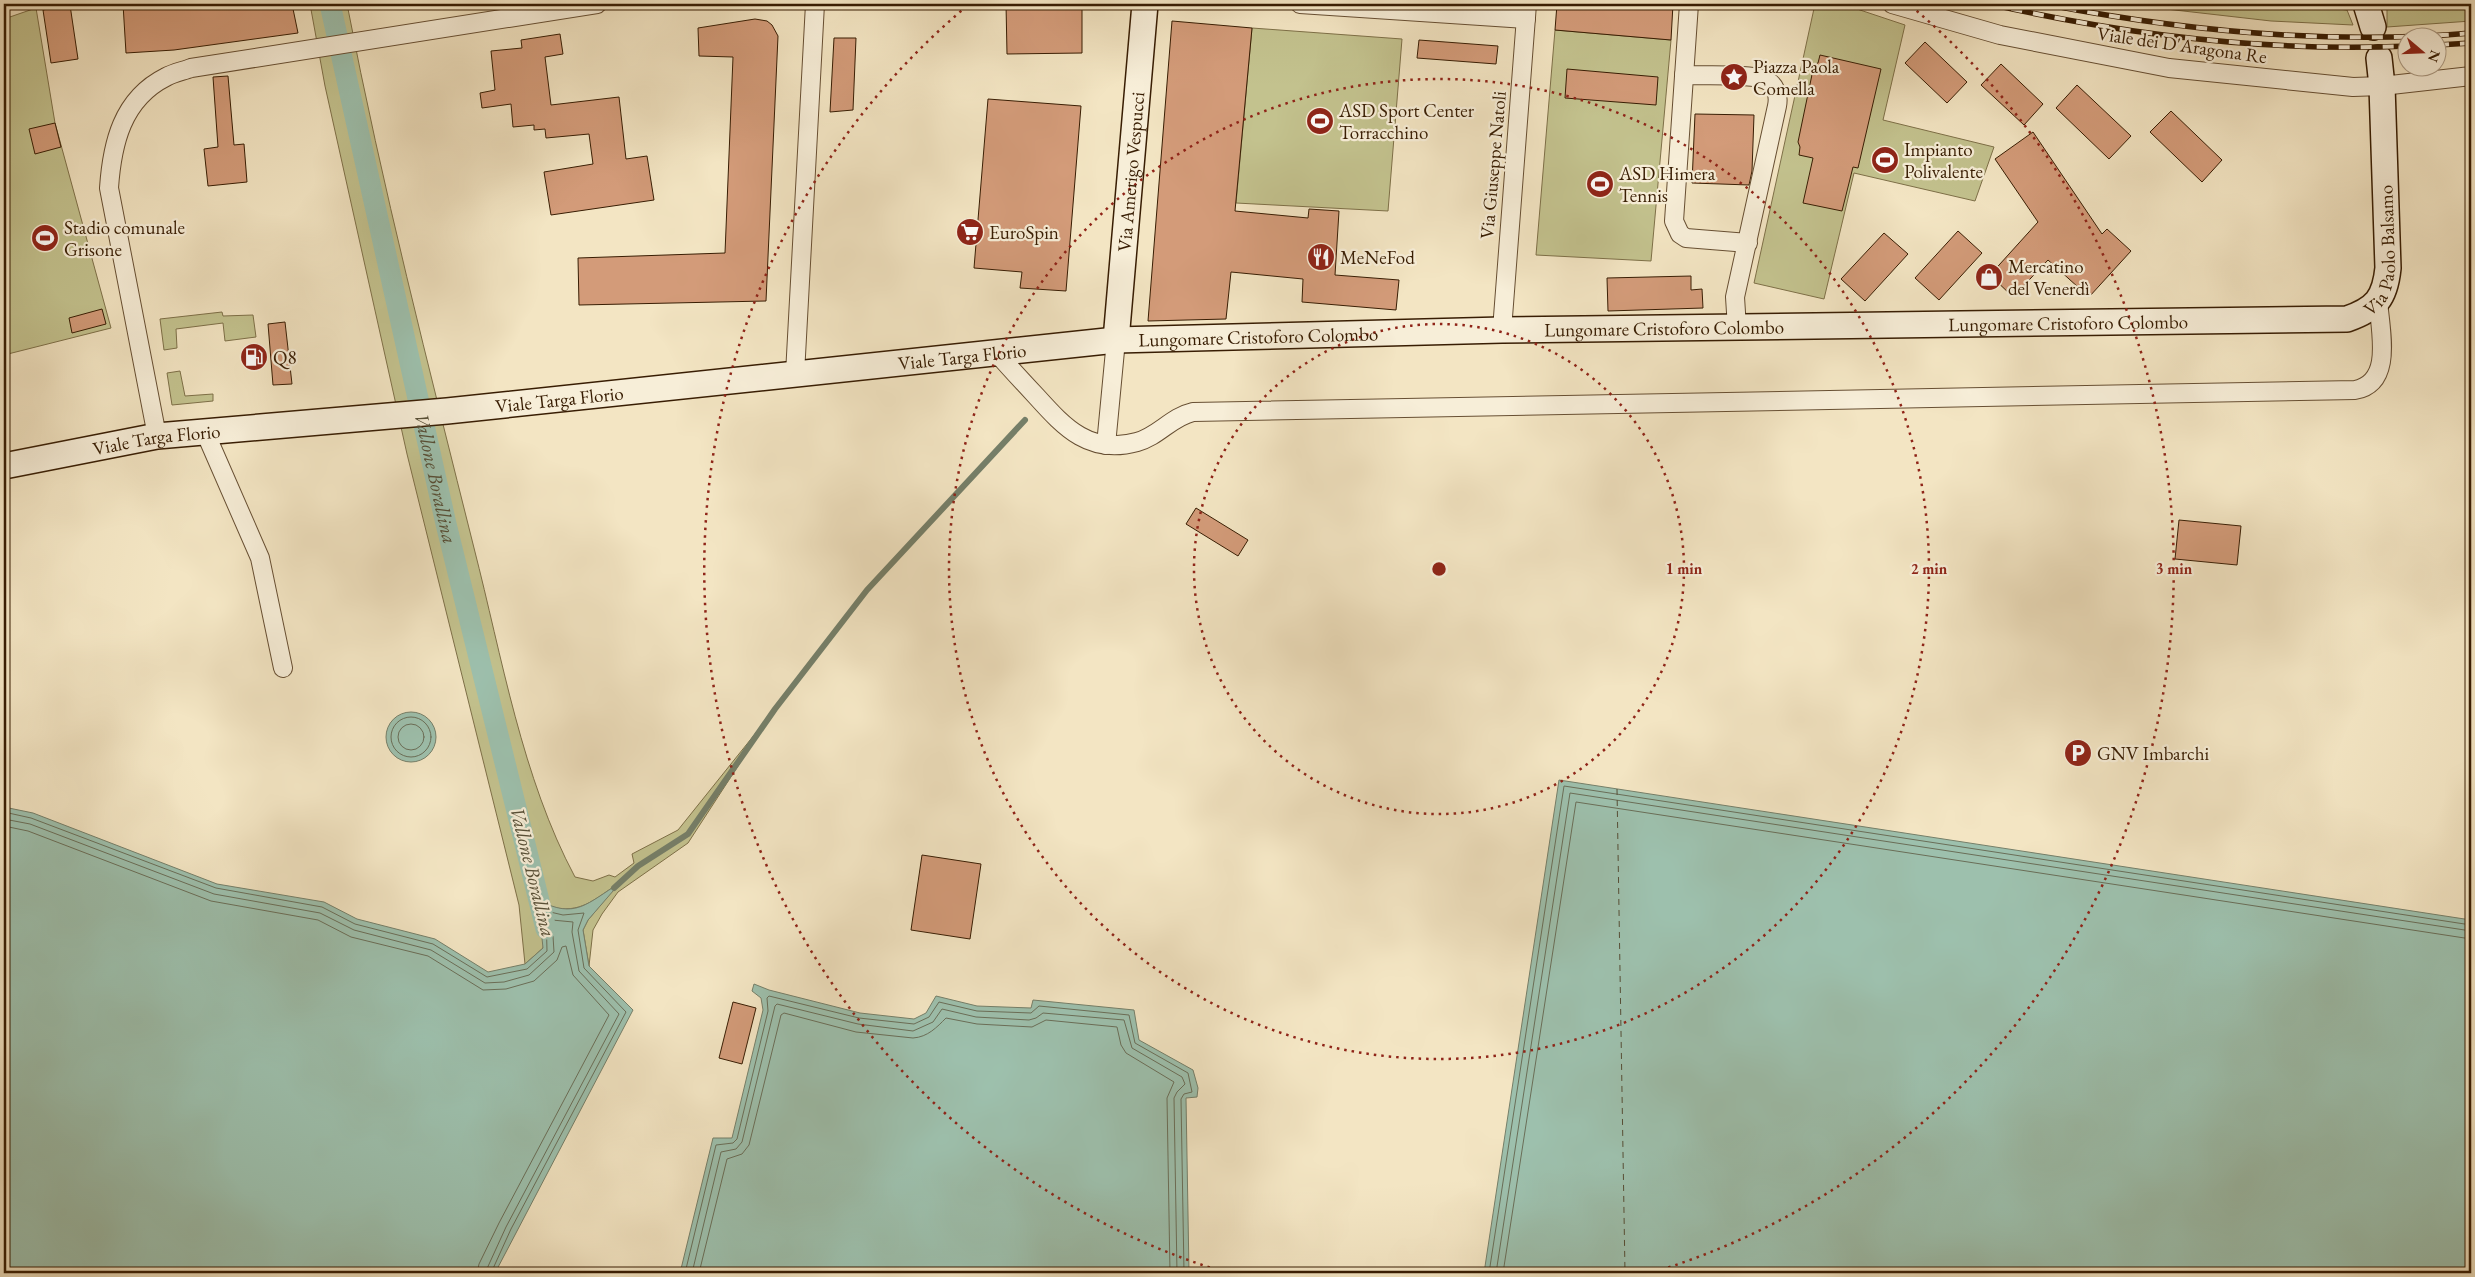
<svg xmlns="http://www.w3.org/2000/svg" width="2475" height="1277" font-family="'EB Garamond',serif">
<rect width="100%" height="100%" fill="#f3e5c3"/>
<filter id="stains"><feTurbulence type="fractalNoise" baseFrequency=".004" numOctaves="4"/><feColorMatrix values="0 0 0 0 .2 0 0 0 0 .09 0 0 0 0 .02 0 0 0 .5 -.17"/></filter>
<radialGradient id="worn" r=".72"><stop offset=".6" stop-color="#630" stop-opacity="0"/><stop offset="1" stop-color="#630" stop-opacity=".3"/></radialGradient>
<g fill="#c3c28e" stroke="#7e7048">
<path d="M310,4H347C382,186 429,368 474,548C502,657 522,778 575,877L593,881L609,875L615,877L634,863L632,854L678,830L775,709L688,843L618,892L602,914L593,930L589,966L583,930L588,920L618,884C593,900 581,914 550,907L543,948L525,964L519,905L407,454L325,86Z"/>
<polygon points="1815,4 1842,4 1905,25 1883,120 1994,147 1975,201 1854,173 1824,299 1754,283"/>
<polygon points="2122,4 2295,4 2347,10 2353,25 2271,21"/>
<polygon points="2387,4 2471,4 2471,21 2387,27"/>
<polygon points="36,8 55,123 111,328 4,355 4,19"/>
<polygon points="1252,28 1402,39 1388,211 1236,203"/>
<polygon points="1555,30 1671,40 1651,261 1536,255"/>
<polygon points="222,312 223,316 253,315 256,337 225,341 223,323 176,329 177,348 164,350 160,319"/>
<polygon points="180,371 185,396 213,394 213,401 172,405 167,373"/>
</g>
<g fill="#9dc0ad" stroke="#757f69">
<circle cx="411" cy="737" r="25"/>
<polygon points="1559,780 2471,920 2471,1273 1484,1273"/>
<path d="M4,807L33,813L217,884L324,902L357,919L435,939L488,972L525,964L543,948L538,900C576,920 587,903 620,883L588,920L583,930L589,966L633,1010L495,1273H4Z"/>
<polygon points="754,984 769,990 860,1013 914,1019 926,1013 936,996 977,1006 1031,1008 1033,1000 1134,1010 1139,1040 1193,1070 1198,1088 1197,1097 1186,1098 1189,1273 680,1273 713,1138 732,1138 763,1010 761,998 752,991"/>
</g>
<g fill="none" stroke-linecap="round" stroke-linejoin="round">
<g stroke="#6a6e58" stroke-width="1">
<circle cx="411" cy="737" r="20"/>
<circle cx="411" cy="737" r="13"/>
<polyline points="4,812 31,818 216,888 322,907 355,924 433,944 487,977 527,969 547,951 546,911 563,915 584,913 578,930 584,968 626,1012 511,1229 491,1273"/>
<polyline points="4,819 30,824 214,894 320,913 354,930 431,950 485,983 504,982 529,975 554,952 552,920 573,922 572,932 579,971 619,1014 506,1227 485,1273"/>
<polyline points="4,826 28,831 211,901 318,920 351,937 428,956 483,990 506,989 534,981 557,960 562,947 566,946 573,975 609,1015 499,1223 479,1264 477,1273"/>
<polyline points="685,1273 716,1145 733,1143 737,1139 768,1011 767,998 769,996 859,1018 914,1024 929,1017 939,1002 977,1011 1031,1013 1039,1006 1129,1015 1135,1043 1188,1073 1192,1092 1184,1094 1181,1099 1184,1273"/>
<polyline points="692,1273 721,1152 736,1149 742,1142 775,1006 777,1004 858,1024 913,1031 933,1022 942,1009 976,1017 1029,1020 1036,1018 1043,1013 1124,1020 1132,1048 1182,1077 1185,1084 1177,1092 1174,1098 1177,1273"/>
<path d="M699,1273L727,1159L742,1154L749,1145L781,1015L784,1013L856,1032L913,1038C928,1037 937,1027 946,1018L977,1024L1032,1027L1046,1020L1117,1027L1121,1045L1126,1053L1174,1082L1167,1098L1170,1273"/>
<polyline points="1489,1273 1564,786 2471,925"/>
<polyline points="1496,1273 1570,793 2471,931"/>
<polyline points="1503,1273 1576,802 2471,939"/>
</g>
<polyline stroke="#757f69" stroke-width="6" points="614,888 638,866 688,834 775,709 867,590 1025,420"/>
<path stroke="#9dc0ad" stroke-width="21" id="s1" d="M330,4L446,524L546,929"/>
<polyline stroke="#564e36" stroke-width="1" stroke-dasharray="6 5" stroke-linecap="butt" points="1617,789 1625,1273"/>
</g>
<g fill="#d39b79" stroke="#381d03">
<polygon points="123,4 292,4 298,33 174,50 126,53"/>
<polygon points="1006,4 1082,4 1082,53 1007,54"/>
<polygon points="1557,4 1673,4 1671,40 1555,30"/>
<polygon points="70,5 78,59 51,63 43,10"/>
<polygon points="755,19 767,21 772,25 778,36 766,301 579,305 578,258 725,253 733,57 699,56 698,28"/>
<polygon points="1172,21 1252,28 1235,211 1308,218 1309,209 1339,211 1335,275 1399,280 1396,310 1302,302 1303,279 1231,272 1226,319 1148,321"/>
<polygon points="560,34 563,54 545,57 551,105 619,97 626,159 647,156 654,200 551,215 544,172 593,164 589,134 546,138 545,129 534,130 534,125 513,127 511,104 482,108 480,93 495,90 491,51 522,48 521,40"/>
<polygon points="834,38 856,38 853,110 830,112"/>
<polygon points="1419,40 1498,46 1496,64 1417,58"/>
<polygon points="1925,42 1967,82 1947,103 1905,63"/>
<polygon points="1820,55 1881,69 1858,168 1853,167 1842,211 1803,203 1813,158 1799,155 1800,147 1798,142 1814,65 1818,63"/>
<polygon points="2001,64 2043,104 2024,125 1981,85"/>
<polygon points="1567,69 1658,77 1656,105 1565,98"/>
<polygon points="228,76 234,145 244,144 247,182 208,186 204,149 218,147 213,77"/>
<polygon points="2077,85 2131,136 2109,159 2056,108"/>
<polygon points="988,99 1081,106 1066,291 1020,288 1022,272 974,268"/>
<polygon points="2171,111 2222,160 2202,182 2150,132"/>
<polygon points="1695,114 1754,115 1752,171 1749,185 1692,183"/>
<polygon points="55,123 61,147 35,154 29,129"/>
<polygon points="2033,132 2102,234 2107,229 2131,251 2089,297 2048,260 2013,297 1990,275 2038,222 1995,159"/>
<polygon points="1958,231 1982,253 1939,300 1915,278"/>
<polygon points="1884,233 1908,254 1865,301 1841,279"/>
<polygon points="1691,276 1691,290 1702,289 1703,308 1608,311 1607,278"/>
<polygon points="102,309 106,324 72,333 69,318"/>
<polygon points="285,322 292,384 273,385 268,324"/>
<polygon points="1196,508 1248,540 1238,556 1186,524"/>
<polygon points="2179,520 2241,526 2237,565 2175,559"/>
<polygon points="922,855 981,864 970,939 911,930"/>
<polygon points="733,1002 756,1008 742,1064 719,1058"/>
</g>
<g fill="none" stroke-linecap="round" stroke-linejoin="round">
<g stroke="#674f33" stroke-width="20">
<g id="street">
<polyline points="1300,4 1526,19"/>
<polyline points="1689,4 1674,221 1680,234 1686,238 1748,243"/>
<polyline points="1892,4 2000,35 2169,68 2353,87 2382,86 2471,76"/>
<path d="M1684,75C1703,76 1750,73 1766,80C1776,85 1779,96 1777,106L1735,297L1737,328"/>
<polyline points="1502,330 1527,4"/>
<path d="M996,352C1009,367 1023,382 1037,397C1065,428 1090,455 1137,442C1159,436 1171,417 1193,412L2355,390C2394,383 2380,330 2378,300"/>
<polyline points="795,374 815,4"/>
<polyline points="205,432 260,558 283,668"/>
<path d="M157,436L109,188C112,144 122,99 166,77C173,73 183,71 191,68L597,4"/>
<polyline points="1106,445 1116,340"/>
</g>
</g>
<g stroke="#381d03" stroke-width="28">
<g id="secondary">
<polyline points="2366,4 2373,27"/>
<path id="s2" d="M1116,340L1145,4"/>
<path id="s3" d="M4,466L157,436L447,411L1116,340L1502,330L2347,319C2376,309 2385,298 2388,268L2382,86L2379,58"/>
</g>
</g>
<use href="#street" stroke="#f7eed8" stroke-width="18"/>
<use href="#secondary" stroke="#f7eed8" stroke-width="25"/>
<g stroke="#381d03" stroke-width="5.5">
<g id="rail">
<path d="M1990,4C2126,35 2268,52 2408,46"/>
<path d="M2044,4C2184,31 2330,45 2471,33"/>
<polyline points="2438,45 2471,43"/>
</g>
</g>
<use href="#rail" stroke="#f7eed8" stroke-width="4" stroke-dasharray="11" stroke-linecap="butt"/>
</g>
<g fill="none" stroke="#8f2418" stroke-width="2.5" stroke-dasharray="2.5 5">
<circle cx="1439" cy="569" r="245"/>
<circle cx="1439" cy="569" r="490"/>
<path d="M1224 1272A735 735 0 0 1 967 6M1911 6A735 735 0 0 1 1654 1272"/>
</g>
<defs>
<g id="sight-disc" transform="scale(1.4375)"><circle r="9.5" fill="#8f2418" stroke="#f7eed8"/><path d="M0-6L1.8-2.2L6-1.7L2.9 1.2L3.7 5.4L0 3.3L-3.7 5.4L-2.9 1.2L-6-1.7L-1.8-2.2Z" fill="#fff"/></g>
<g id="stadium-disc" transform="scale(1.4375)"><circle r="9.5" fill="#8f2418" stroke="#f7eed8"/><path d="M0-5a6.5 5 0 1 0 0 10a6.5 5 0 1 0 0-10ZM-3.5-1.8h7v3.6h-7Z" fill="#fff"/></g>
<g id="supermarket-disc" transform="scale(1.4375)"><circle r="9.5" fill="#8f2418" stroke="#f7eed8"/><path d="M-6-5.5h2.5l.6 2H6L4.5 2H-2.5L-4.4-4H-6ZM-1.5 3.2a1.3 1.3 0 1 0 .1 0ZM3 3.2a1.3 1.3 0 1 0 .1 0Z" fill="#fff"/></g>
<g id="restaurant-disc" transform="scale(1.4375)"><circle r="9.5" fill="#8f2418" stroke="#f7eed8"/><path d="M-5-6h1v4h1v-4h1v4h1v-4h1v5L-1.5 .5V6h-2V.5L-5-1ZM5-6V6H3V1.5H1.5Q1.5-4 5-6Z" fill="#fff"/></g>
<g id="shop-disc" transform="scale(1.4375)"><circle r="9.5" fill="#8f2418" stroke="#f7eed8"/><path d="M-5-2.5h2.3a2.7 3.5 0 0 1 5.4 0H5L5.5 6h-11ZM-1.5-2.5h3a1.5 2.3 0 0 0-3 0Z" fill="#fff"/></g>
<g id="fuel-disc" transform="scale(1.4375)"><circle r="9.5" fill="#8f2418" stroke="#f7eed8"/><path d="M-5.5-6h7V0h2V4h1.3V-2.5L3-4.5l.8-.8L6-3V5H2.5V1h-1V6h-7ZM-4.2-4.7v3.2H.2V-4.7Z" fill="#fff"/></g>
<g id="parking-disc" transform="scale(1.4375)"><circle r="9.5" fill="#8f2418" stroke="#f7eed8"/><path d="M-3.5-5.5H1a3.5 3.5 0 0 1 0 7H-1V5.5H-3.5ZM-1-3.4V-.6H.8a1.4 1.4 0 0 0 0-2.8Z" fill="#fff"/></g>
</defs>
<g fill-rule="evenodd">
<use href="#sight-disc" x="1734" y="77"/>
<use href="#stadium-disc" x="1320" y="121"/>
<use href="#stadium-disc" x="1885" y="160"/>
<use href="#stadium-disc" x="1600" y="184"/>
<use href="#supermarket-disc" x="970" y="232"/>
<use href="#stadium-disc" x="45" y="238"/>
<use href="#restaurant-disc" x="1321" y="257"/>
<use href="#shop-disc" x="1989" y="277"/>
<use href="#fuel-disc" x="254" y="357"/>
<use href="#parking-disc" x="2078" y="753"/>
</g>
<g text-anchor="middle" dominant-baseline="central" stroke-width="4.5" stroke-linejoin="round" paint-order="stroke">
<g font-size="19" fill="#381d03" stroke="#f7eed8">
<text transform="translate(2182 45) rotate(8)">Viale dei D'Aragona Re</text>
<text transform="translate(1493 165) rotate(-85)">Via Giuseppe Natoli</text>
<text stroke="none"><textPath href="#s2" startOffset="169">Via Amerigo Vespucci</textPath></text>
<text stroke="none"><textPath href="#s3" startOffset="2438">Via Paolo Balsamo</textPath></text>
<text stroke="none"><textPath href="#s3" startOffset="2072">Lungomare Cristoforo Colombo</textPath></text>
<text stroke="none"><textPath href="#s3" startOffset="1668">Lungomare Cristoforo Colombo</textPath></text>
<text stroke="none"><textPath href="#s3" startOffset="1262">Lungomare Cristoforo Colombo</textPath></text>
<text stroke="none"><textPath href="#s3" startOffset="965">Viale Targa Florio</textPath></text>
<text stroke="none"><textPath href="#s3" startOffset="560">Viale Targa Florio</textPath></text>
<text stroke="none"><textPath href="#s3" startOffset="155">Viale Targa Florio</textPath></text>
</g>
<g font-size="19" fill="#381d03" stroke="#f7eed8" text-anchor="start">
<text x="1753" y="66">Piazza Paola<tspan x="1753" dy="22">Comella</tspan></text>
<text x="1339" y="110">ASD Sport Center<tspan x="1339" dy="22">Torracchino</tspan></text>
<text x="1904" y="149">Impianto<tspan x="1904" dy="22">Polivalente</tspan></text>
<text x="1619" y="173">ASD Himera<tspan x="1619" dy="22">Tennis</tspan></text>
<text x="64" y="227">Stadio comunale<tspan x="64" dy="22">Grisone</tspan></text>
<text x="989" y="232">EuroSpin</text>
<text x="1340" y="257">MeNeFod</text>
<text x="2008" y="266">Mercatino<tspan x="2008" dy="22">del Venerdì</tspan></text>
<text x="273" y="357">Q8</text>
<text x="2097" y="753">GNV Imbarchi</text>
</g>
<g font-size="20" font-style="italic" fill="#564e36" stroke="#f7eed8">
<text stroke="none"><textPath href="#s1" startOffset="486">Vallone Borallina</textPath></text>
<text transform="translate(533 872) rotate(76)">Vallone Borallina</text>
</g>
</g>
<circle cx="1439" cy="569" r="8" fill="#8f2418" stroke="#f7eed8" stroke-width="2.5"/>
<g font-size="15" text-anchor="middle" font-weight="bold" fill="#8f2418" stroke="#f7eed8" stroke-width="4.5" stroke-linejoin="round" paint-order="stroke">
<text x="1684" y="574">1 min</text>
<text x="1929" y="574">2 min</text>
<text x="2174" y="574">3 min</text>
</g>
<rect width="2475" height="1277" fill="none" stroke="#f3e5c3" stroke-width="20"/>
<rect x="5" y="5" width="2465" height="1267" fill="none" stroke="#381d03" stroke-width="2.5"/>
<rect x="10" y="10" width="2455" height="1257" fill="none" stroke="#381d03"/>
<g transform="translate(2422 52) rotate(109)"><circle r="24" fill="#f7eed8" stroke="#ab9a83"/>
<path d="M0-4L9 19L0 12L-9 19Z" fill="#8f2418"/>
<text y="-8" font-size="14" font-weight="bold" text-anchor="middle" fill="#381d03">N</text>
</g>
<rect width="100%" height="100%" filter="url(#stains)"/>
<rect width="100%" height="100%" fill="url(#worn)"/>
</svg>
